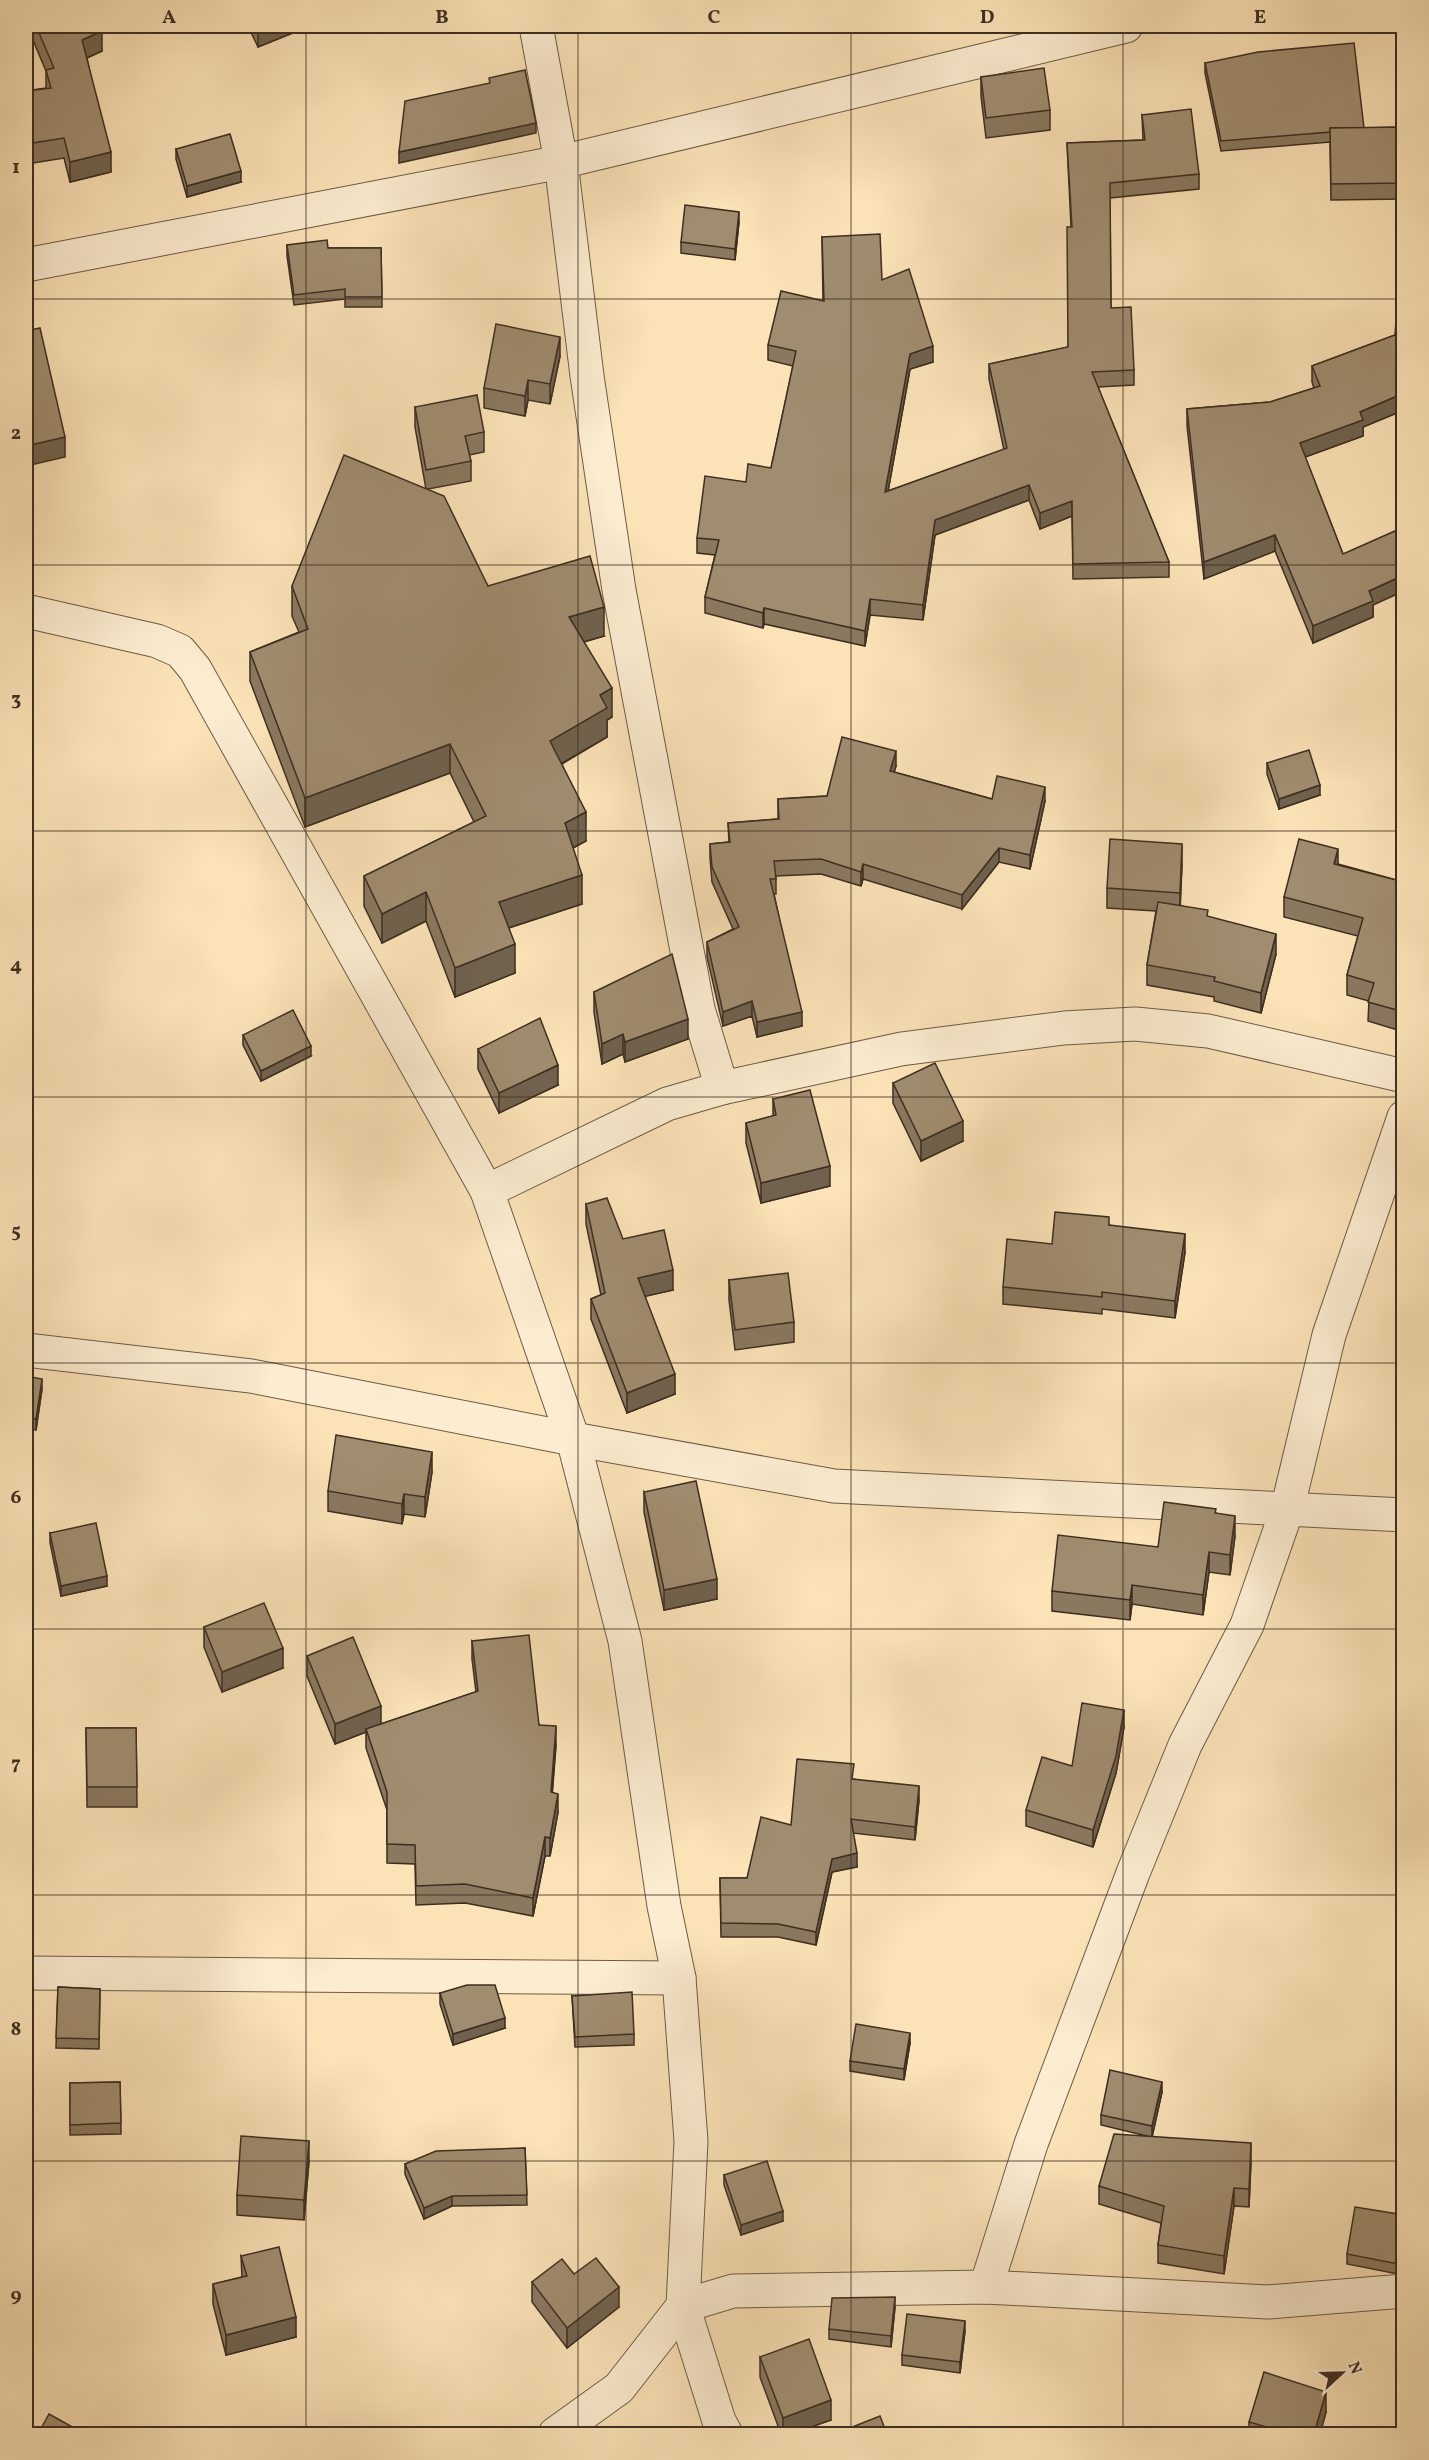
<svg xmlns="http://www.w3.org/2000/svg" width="1429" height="2460" font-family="Vollkorn,serif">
<rect width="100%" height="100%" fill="#fbe2b7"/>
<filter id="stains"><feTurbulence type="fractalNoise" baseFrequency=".00333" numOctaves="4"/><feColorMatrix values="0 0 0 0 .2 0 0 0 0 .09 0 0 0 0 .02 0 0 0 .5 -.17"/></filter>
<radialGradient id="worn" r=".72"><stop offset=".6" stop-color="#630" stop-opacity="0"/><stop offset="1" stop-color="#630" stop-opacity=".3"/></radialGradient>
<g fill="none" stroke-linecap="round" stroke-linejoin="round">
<g stroke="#6d5b46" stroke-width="35">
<g id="minor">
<polyline points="26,265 561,162 1126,26"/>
<polyline points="26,611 157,641 180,651 195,669 487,1191 573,1439 625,1641 664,1906 679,1978 691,2141 683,2306 719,2421 726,2434"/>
<polyline points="722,1088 901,1049 1064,1028 1135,1024 1208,1031 1404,1076"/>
<polyline points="487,1191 667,1104 722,1088 698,1009 619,590 587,376 561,162 536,26"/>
<polyline points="26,1350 251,1376 573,1439 834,1486 1404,1515"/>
<polyline points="26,1973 679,1978"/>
<polyline points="986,2287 1031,2144 1133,1873 1185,1745 1247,1625 1287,1510 1329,1335 1404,1117"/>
<polyline points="555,2434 619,2388 683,2306 733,2291 986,2287 1268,2302 1404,2291"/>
</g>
</g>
<use href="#minor" stroke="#fcecd0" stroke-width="33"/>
</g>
<g fill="#8a785f" stroke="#3e2e21" stroke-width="1.5">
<polygon points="30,26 99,26 102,51 87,58 111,172 70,182 64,158 26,164 26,91 46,88 46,71 30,33"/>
<polygon points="248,26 310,26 258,47"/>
<polygon points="1205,63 1364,128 1404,127 1404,199 1331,200 1330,142 1221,151 1205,73"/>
<polygon points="981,77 1050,110 1050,130 986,138 981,96"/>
<polygon points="1142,115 1199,174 1199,189 1110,198 1111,308 1134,370 1134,385 1098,387 1169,562 1169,577 1073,579 1072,516 1040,529 1029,500 935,535 923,620 870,615 865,646 764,624 763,628 705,613 705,597 715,555 697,553 697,538 746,482 771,468 793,366 768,360 768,345 823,301 822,237 882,280 933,362 910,369 888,491 1004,450 989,379 989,364 1068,347 1071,227 1067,143 1143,140"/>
<polygon points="176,149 241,182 187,197 176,159"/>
<polygon points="739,222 735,260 681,253 681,242"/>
<polygon points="287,245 328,248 381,248 382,307 345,307 345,299 294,305 287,256"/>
<polygon points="1395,335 1404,410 1363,427 1363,436 1305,457 1343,554 1373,605 1373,617 1313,643 1275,551 1204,579 1187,426 1187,409 1270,402 1314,388 1312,382 1312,366"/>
<polygon points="560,356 550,404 528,400 525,416 484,408 484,388"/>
<polygon points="415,407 484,432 484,452 469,455 471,461 471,481 428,489 488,586 604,636 584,642 612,717 607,720 607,737 562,764 586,841 573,848 582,904 509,928 515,973 455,997 426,921 382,943 364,906 364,876 474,822 450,773 305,827 250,681 250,652 299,632 292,616 292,586 426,489 415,427"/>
<polygon points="1267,763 1320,795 1279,809 1267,774"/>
<polygon points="896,766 894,772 992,799 1045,801 1030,869 999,862 962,909 863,879 861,886 821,874 776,876 776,894 774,894 802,1026 757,1037 752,1016 723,1026 707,957 707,942 733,929 712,882 710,858 710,844 729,842 728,823 778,819 778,799 827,796"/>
<polygon points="1182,864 1180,905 1208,917 1276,954 1261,1013 1214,1001 1214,997 1147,985 1147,965 1156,911 1107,908 1107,888"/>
<polygon points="1338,864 1404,882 1404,1032 1368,1021 1369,1001 1347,995 1347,975 1358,936 1284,917 1284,897"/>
<polygon points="594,992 688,1039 625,1062 623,1054 602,1064 594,1012"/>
<polygon points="243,1035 311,1056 261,1081 243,1045"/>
<polygon points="478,1049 558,1085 499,1113 478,1069"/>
<polygon points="893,1083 963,1141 921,1161 893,1103"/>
<polygon points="773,1099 830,1186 761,1203 746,1143 746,1123 773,1116"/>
<polygon points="586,1204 623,1239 673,1290 645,1296 675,1394 627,1413 591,1319 591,1299 601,1295 586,1224"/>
<polygon points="1109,1225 1185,1252 1175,1318 1102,1309 1102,1314 1003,1304 1003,1287 1052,1244"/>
<polygon points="729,1280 794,1322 794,1342 735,1350 729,1300"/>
<polygon points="26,1376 42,1389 36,1430 26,1428"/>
<polygon points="432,1472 425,1517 404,1514 402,1524 328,1511 328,1491"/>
<polygon points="644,1492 717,1599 664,1610 644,1512"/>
<polygon points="1216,1513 1235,1536 1230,1575 1209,1572 1203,1615 1132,1604 1130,1620 1052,1611 1052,1591 1158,1547"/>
<polygon points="50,1533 107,1586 61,1596 50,1543"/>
<polygon points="204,1627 283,1668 222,1692 204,1647"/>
<polygon points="472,1641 556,1745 552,1793 558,1812 550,1856 545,1856 533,1916 465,1903 416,1905 415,1864 387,1863 387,1810 366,1748 366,1732 335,1744 307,1676 307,1656 381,1724 476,1692 472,1659"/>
<polygon points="1124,1727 1116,1773 1093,1847 1026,1826 1026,1810 1072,1766"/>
<polygon points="86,1728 136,1728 137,1807 87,1807"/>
<polygon points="854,1779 919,1800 915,1840 853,1833 857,1867 832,1872 816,1945 778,1937 721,1937 720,1878 747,1878 791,1825"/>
<polygon points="58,1987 100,1989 99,2049 56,2048"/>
<polygon points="440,1993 505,2028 453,2045 440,2004"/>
<polygon points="572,1996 634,2034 634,2045 575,2047"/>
<polygon points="910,2043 904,2080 850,2071 850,2061"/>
<polygon points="120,2082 121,2134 70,2135 70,2083"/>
<polygon points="1162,2092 1152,2137 1251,2161 1249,2207 1234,2206 1224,2274 1158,2263 1158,2245 1161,2223 1099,2204 1099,2186 1151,2137 1101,2125 1101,2115"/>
<polygon points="525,2148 527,2205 452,2206 424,2219 405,2174 405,2164"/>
<polygon points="309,2161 304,2220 237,2215 237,2195"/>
<polygon points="724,2175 783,2221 741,2235 724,2185"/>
<polygon points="1404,2215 1404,2273 1393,2273 1347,2264 1347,2254"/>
<polygon points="241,2256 296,2337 226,2355 213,2304 213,2284 242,2277"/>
<polygon points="574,2274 619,2307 567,2348 532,2302 532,2282"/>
<polygon points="895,2307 891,2347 829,2339 829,2329"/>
<polygon points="965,2331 960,2373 902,2365 902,2355"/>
<polygon points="760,2357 831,2420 791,2434 781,2434 760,2377"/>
<polygon points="1326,2412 1320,2434 1249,2434 1249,2422"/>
</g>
<g fill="#70624e" stroke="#3e2e21" stroke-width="1.5">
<polygon points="273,26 310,26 258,47 258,32"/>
<polygon points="102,31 102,51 82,60 82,40"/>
<polygon points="536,123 536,133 399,163 399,152"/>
<polygon points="111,152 111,172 70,182 70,162"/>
<polygon points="241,171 241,182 187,197 187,186"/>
<polygon points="739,212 739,222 735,260 735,249"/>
<polygon points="560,337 560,356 550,404 550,384"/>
<polygon points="933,346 933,362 910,369 885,508 885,492 910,354"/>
<polygon points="528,380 528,400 525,416 525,396"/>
<polygon points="1404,393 1404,410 1363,427 1363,436 1300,459 1300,443 1360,412"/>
<polygon points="65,437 65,457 26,466 26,446"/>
<polygon points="1029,485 1029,500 935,535 923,620 923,605 935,520"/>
<polygon points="1072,501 1072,516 1040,529 1040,513"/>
<polygon points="1275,535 1275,551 1204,579 1204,562"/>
<polygon points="1404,575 1404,591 1373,605 1373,617 1313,643 1313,626 1369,591"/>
<polygon points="870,599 870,615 865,646 865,631"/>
<polygon points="604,607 604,636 569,646 569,617"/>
<polygon points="764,608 764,624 763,628 763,613"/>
<polygon points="612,688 612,717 607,720 607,737 550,770 550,741 600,695"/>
<polygon points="450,744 450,773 305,827 305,798"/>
<polygon points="896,751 896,766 890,786 890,771"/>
<polygon points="1320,785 1320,795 1279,809 1279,799"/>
<polygon points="1045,787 1045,801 1030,869 1030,855"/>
<polygon points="586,812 586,841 565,852 565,823"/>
<polygon points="1182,844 1182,864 1180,913 1180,893"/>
<polygon points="999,848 999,862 962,909 962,895"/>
<polygon points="1338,849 1338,869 1334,864"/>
<polygon points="863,864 863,879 861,886 861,872"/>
<polygon points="582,875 582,904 499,931 499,902"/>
<polygon points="426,892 426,921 382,943 382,914"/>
<polygon points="1276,934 1276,954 1261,1013 1261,993"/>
<polygon points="515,944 515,973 455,997 455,968"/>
<polygon points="752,1001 752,1016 723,1026 723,1012"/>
<polygon points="802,1012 802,1026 757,1037 757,1022"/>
<polygon points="688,1019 688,1039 625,1062 625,1042"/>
<polygon points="623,1034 623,1054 602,1064 602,1044"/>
<polygon points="311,1046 311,1056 261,1081 261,1071"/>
<polygon points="558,1065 558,1085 499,1113 499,1093"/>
<polygon points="963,1121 963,1141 921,1161 921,1141"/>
<polygon points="830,1166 830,1186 761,1203 761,1183"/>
<polygon points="1185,1234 1185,1252 1175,1318 1175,1301"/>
<polygon points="673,1270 673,1290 638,1298 638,1278"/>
<polygon points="675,1374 675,1394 627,1413 627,1393"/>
<polygon points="42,1379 42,1389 36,1430 36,1419"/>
<polygon points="432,1452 432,1472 425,1517 425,1497"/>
<polygon points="404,1494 404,1514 402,1524 402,1504"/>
<polygon points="1235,1516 1235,1536 1230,1575 1230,1555"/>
<polygon points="1209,1552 1209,1572 1203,1615 1203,1595"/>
<polygon points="107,1576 107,1586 61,1596 61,1586"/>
<polygon points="717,1579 717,1599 664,1610 664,1590"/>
<polygon points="1132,1585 1132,1604 1130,1620 1130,1600"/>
<polygon points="283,1648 283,1668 222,1692 222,1672"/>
<polygon points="381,1706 381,1726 366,1729 366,1732 335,1744 335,1724"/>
<polygon points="1124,1710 1124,1727 1116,1773 1093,1847 1093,1830"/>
<polygon points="556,1726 556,1745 551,1811 551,1792"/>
<polygon points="919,1786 919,1800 915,1840 915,1827"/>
<polygon points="558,1794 558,1812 550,1856 550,1838"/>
<polygon points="545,1837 545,1856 533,1916 533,1898"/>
<polygon points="857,1853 857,1867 832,1872 816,1945 816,1932 832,1859"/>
<polygon points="505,2018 505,2028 453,2045 453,2034"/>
<polygon points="910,2033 910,2043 904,2080 904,2069"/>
<polygon points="1162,2082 1162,2092 1152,2137 1152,2126"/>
<polygon points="309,2141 309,2161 304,2220 304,2200"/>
<polygon points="1251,2143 1251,2161 1249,2207 1249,2189"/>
<polygon points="1234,2188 1234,2206 1224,2274 1224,2256"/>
<polygon points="452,2196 452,2206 424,2219 424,2208"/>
<polygon points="783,2211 783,2221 741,2235 741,2225"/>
<polygon points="619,2287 619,2307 567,2348 567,2328"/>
<polygon points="895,2297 895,2307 891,2347 891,2336"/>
<polygon points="296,2317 296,2337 226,2355 226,2335"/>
<polygon points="965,2321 965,2331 960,2373 960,2362"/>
<polygon points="1326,2392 1326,2412 1320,2434 1314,2434"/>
<polygon points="831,2400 831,2420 791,2434 783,2434 783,2418"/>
</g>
<g fill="#a08c6f" stroke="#3e2e21" stroke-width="1.5">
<polygon points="36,26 99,26 102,31 82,40 111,152 70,162 64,138 26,144 26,91 51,88 46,70 54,68"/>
<polygon points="255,26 273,26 258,32"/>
<polygon points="1354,43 1364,128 1330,128 1330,132 1221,141 1205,63 1258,52"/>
<polygon points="1044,68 1050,110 986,118 981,77"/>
<polygon points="525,70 536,123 399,152 405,101 490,83 489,78"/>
<polygon points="1191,109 1199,174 1110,183 1111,308 1131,307 1134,370 1092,372 1169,562 1073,564 1072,501 1040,513 1029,485 935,520 923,605 870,599 865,631 764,608 763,613 705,597 719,540 697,538 705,476 746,482 748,464 771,468 796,351 768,345 781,291 824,301 822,237 880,234 882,280 909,269 933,346 910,354 885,492 1007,448 989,364 1068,347 1067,227 1072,227 1067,143 1145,140 1142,115"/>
<polygon points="1404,127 1404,183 1331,184 1330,128"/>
<polygon points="230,134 241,171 187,186 176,149"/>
<polygon points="685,205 739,212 735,249 681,242"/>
<polygon points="1404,213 1404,393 1360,412 1363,420 1300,443 1343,554 1404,527 1404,575 1369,591 1373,601 1313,626 1275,535 1204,562 1187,409 1270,402 1320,386 1312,366 1395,335"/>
<polygon points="327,240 328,248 381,248 382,297 345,297 345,289 294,295 287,245"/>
<polygon points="496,324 560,337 550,384 528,380 525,396 484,388"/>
<polygon points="40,328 65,437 26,446 26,331"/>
<polygon points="477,395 484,432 465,436 471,461 426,470 415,407"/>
<polygon points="344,455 444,496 488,586 590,556 604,607 569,617 612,688 600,695 607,708 550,741 586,812 565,823 582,875 499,902 515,944 455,968 426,892 382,914 364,876 486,816 450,744 305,798 250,652 308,629 292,586"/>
<polygon points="842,737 896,751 890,771 992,799 997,776 1045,787 1030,855 999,848 962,895 863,864 861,872 821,859 774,861 776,879 770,879 802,1012 757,1022 752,1001 723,1012 707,942 739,927 712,867 710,844 730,842 728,823 779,819 778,799 827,796"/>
<polygon points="1309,750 1320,785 1279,799 1267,763"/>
<polygon points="1110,839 1182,844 1180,893 1107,888"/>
<polygon points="1299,839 1338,849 1334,864 1404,882 1404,1012 1368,1002 1374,983 1347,975 1363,918 1284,897"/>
<polygon points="1158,902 1208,910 1207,916 1276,934 1261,993 1214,981 1215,977 1147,965"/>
<polygon points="672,954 688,1019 625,1042 623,1034 602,1044 594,992"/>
<polygon points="293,1010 311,1046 261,1071 243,1035"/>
<polygon points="540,1018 558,1065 499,1093 478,1049"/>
<polygon points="935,1063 963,1121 921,1141 893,1083"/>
<polygon points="810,1090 830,1166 761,1183 746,1123 776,1115 773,1099"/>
<polygon points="607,1198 623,1239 664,1230 673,1270 638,1278 675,1374 627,1393 591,1299 605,1293 586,1204"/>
<polygon points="1055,1212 1109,1217 1109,1225 1185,1234 1175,1301 1102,1292 1102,1297 1003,1287 1007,1239 1052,1244"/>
<polygon points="788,1273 794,1322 735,1330 729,1280"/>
<polygon points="26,1376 42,1379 36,1419 26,1418"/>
<polygon points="336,1435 432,1452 425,1497 404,1494 402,1504 328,1491"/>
<polygon points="696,1481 717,1579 664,1590 644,1492"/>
<polygon points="1164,1502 1216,1509 1215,1513 1235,1516 1230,1555 1209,1552 1203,1595 1132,1585 1130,1600 1052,1591 1058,1535 1158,1547"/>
<polygon points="96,1523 107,1576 61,1586 50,1533"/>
<polygon points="264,1603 283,1648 222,1672 204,1627"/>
<polygon points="529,1635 539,1725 556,1726 551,1792 558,1794 550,1838 545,1837 533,1898 465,1884 416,1886 415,1845 387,1844 387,1792 366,1729 478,1691 472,1641"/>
<polygon points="353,1637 381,1706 335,1724 307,1656"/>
<polygon points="1082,1703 1124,1710 1116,1756 1093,1830 1026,1810 1042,1757 1072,1766"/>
<polygon points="86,1728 136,1728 137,1787 87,1787"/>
<polygon points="797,1759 854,1764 852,1779 919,1786 915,1827 851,1819 857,1853 832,1859 816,1932 778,1924 721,1923 720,1878 747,1878 761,1817 791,1825"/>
<polygon points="467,1985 495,1985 505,2018 453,2034 440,1993"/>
<polygon points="58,1987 100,1989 99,2039 56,2038"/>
<polygon points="632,1992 634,2034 575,2037 572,1996"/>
<polygon points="856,2024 910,2033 904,2069 850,2061"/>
<polygon points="1110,2070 1162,2082 1152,2126 1101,2115"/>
<polygon points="120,2082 121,2123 70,2125 70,2083"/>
<polygon points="1114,2134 1251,2143 1249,2189 1234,2188 1224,2256 1158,2245 1164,2206 1099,2186"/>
<polygon points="241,2136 309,2141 304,2200 237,2195"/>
<polygon points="525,2148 527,2195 452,2196 424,2208 405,2164 436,2151"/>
<polygon points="767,2161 783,2211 741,2225 724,2175"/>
<polygon points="1355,2207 1404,2215 1404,2262 1393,2263 1347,2254"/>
<polygon points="279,2247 296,2317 226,2335 213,2284 247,2276 241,2256"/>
<polygon points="596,2258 619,2287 567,2328 532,2282 562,2259 574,2274"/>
<polygon points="895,2297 891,2336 829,2329 832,2298"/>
<polygon points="907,2314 965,2321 960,2362 902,2355"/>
<polygon points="809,2339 831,2400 783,2418 760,2357"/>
<polygon points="1264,2372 1326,2392 1314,2434 1291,2434 1249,2422"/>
<polygon points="49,2414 85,2434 38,2434"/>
<polygon points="880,2416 887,2434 841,2434 840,2432"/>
</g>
<path fill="none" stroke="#3e2e21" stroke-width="1.5" stroke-opacity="0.55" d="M306,26V2434M578,26V2434M851,26V2434M1123,26V2434M26,299H1404M26,565H1404M26,831H1404M26,1097H1404M26,1363H1404M26,1629H1404M26,1895H1404M26,2161H1404"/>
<rect width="1429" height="2460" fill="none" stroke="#fbe2b7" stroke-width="66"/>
<g transform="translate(1342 2373) rotate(68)" stroke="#fcecd0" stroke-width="4.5" paint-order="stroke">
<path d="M0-4.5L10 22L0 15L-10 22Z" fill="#3e2e21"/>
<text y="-9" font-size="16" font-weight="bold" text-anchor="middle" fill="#3e2e21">N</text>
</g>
<rect x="33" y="33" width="1363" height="2394" fill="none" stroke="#3e2e21" stroke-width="2"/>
<g font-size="20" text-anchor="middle" font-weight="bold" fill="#3e2e21">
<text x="169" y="23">A</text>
<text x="442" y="23">B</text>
<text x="714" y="23">C</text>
<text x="987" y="23">D</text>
<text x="1260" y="23">E</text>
<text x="16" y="173">1</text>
<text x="16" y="439">2</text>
<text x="16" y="705">3</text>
<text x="16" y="971">4</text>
<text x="16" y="1237">5</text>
<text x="16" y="1503">6</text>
<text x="16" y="1769">7</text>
<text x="16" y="2035">8</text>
<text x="16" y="2301">9</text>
</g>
<rect width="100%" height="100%" filter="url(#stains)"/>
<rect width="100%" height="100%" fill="url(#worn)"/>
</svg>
